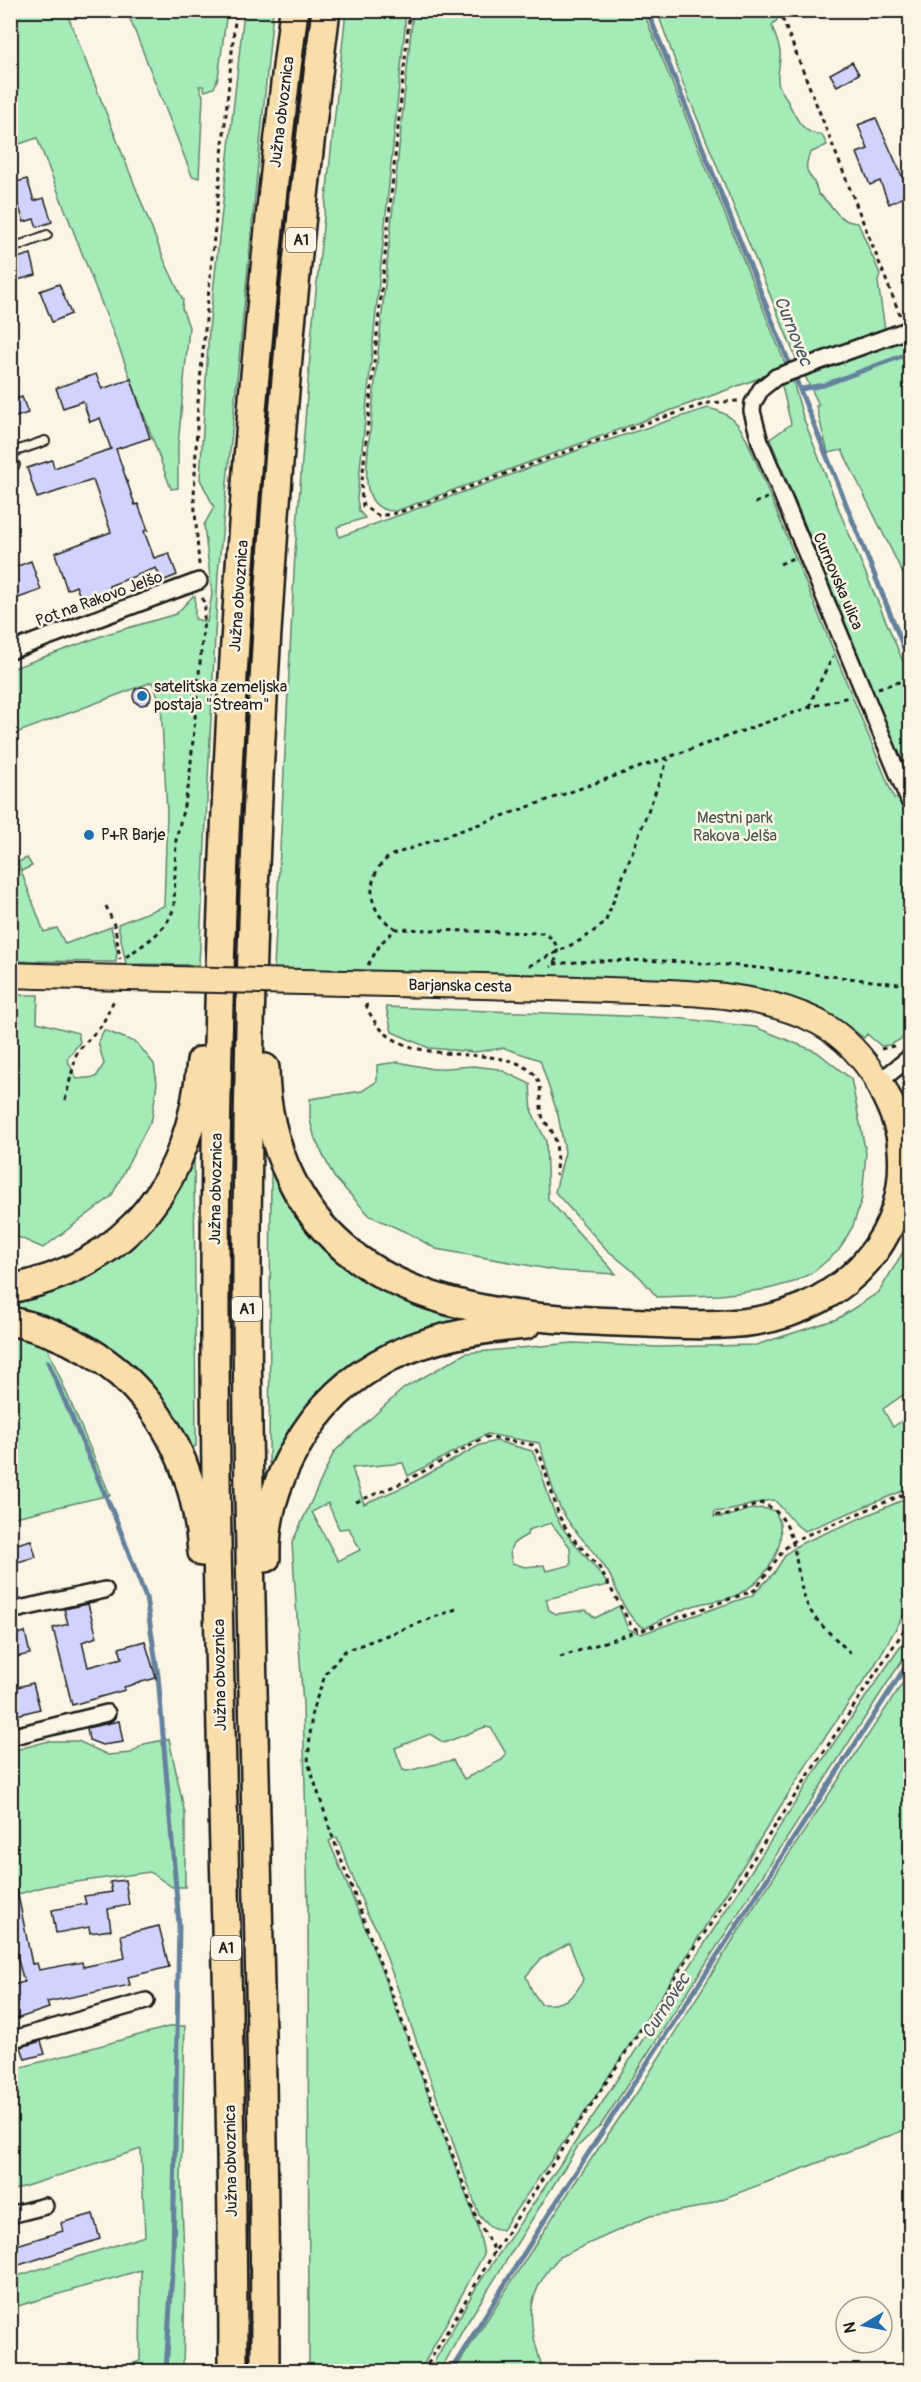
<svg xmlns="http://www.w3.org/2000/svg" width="921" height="2382" font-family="Pangolin,sans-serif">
<rect width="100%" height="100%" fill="#fcf5e5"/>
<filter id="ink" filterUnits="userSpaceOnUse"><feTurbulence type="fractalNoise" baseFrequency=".0167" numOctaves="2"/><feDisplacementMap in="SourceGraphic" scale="12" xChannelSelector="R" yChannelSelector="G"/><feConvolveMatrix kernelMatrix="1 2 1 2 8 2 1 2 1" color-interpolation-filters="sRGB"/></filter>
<g filter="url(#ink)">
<g fill="#a4ebb8" stroke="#60846a" stroke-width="1.5" fill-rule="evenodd">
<polygon points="11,11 66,11 165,262 183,300 182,308 189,327 178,445 178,488 171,489 123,358 37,138 11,147"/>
<polygon points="127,11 227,11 218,78 214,88 205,91 203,86 199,86 203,96 199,178 192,176"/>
<polygon points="244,11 273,11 218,574 199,965 126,964 118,924 164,906 167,812 161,704 152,682 11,735 11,669 107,634 176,614 193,596 195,596 195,619 207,622 212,594 204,525 214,507 200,479 209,329"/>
<path d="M346,11H405V27L357,499L359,511L365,518L337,527L339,537L587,447L708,408C741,415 745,436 757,464L894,798L901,800L910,823V1034L890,1045L881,1046L867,1034L864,1038C828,1010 792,994 747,986L274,969L295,553L312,329Z"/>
<path d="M413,11H643L787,368L396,511C355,512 368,458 370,431Z"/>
<path d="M657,11H773L777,20L772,25C774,34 779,43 780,52C781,62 777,71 778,81C778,87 780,88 783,93C794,110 798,134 822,135L827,145L810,153C800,177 815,173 818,194C835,205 836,222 858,223L880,274L878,282L885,330L798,363L684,86Z"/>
<polygon points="910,336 910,588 842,450 828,453 816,406 819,405 805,376"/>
<polygon points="792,378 803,417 841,515 910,678 910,781 770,439 791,424 781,382"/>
<polygon points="27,858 32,866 21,871 44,932 57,928 65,944 111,927 117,951 116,962 11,961 11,873 20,869 18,862"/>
<polygon points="10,995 38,995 37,1022 78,1033 80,1042 67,1059 77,1079 96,1077 104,1064 98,1042 104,1030 137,1043 154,1064 157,1083 152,1118 111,1197 43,1248 11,1234"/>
<polygon points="386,1007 676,1018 755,1027 817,1052 851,1079 866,1153 862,1198 853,1226 839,1250 815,1271 794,1282 768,1289 720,1295 657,1297 640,1277 606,1249 555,1192 565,1152 558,1115 540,1060 504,1048 475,1052 429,1048 392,1032"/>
<polygon points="398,1062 433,1069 473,1066 499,1069 530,1084 532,1112 546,1141 548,1199 616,1274 560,1271 436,1249 410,1234 370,1216 334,1177 315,1139 310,1120 310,1099 362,1091 377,1081 377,1065"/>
<path d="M194,1156L196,1446L191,1449C182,1435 176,1418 166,1404C125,1346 74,1332 11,1309V1301L77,1280Z"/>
<path d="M271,1174H274C297,1219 330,1266 379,1286C410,1299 443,1308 475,1319C369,1335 322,1373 272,1466L269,1463Z"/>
<path d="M910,1225V1390L883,1409L893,1427L910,1415V1488L805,1531C791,1524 786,1510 774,1500C753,1501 735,1513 715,1511L714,1517C736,1519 752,1502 775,1511C792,1542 767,1580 737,1595C724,1601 710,1601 696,1605C679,1610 661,1620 645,1628C624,1618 619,1591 608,1572C592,1546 568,1529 557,1500C549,1482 546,1461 539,1443L487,1434L408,1476L403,1463L352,1468L364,1504L410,1484L480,1445L496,1441L532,1451C545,1473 546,1499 559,1522C572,1545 594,1562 608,1585L546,1599L549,1610L556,1614L586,1610L595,1618L619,1606L628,1629L641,1634L753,1595L774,1573L786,1554L800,1544L910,1497V1604L873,1668L812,1756L673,1978L592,2102L502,2230L490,2227L479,2215L376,1928L367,1914L337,1837L329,1841L368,1935L478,2227L484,2254L420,2371H309L308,1910L303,1705L292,1543L334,1452L404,1388L466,1353L573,1343L657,1347L756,1345L837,1319L879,1292L906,1247ZM328,1503L339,1529L349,1528L360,1550L338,1561L312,1512ZM551,1523L570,1547L571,1565L546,1571L544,1565L525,1567L512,1563C507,1545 512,1543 527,1535L528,1530ZM485,1727L491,1728L506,1754L502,1760L464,1779L453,1760L407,1771L403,1770L395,1748L430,1734L444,1743ZM569,1943L583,1979C576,1998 561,2006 541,2004L532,1991L526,1976L541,1959Z"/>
<polygon points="11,1330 44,1340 110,1495 11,1518"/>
<polygon points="910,1633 910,1648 613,2107 601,2125 578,2146 464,2328 440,2371 429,2371 477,2286 600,2106 831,1747"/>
<path d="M910,1672V2128L701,2207L650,2216L559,2257C521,2299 529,2322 543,2371H454L574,2184L638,2091L748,1916Z"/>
<polygon points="169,1739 185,1814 185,1887 172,1887 150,1872 47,1886 11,1896 11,1751 49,1741 78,1741 108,1755 131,1753 144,1744"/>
<polygon points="172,2026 185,2026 181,2181 185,2276 183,2371 110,2371 140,2361 141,2270 11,2308 11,2278 145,2236 141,2149 11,2191 11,2070"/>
</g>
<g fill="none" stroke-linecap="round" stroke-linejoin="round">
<g stroke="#65819c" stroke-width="5">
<polyline points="647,10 910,663"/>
<polyline points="801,389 824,385 910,353"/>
<polyline points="10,1260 17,1275"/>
<polyline points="48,1362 117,1522 146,1598 158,1676 179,1924 173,2255 166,2372"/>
<polyline points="450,2372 548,2215 910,1660"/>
</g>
</g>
<g fill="#d0d4fc" stroke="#1c1c1c" stroke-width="1.5">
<polygon points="852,62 859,74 837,86 830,74"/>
<polygon points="876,118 910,194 889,204 880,181 870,185 857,153 868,149 858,125"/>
<polygon points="27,179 34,201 44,198 52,222 37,227 34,219 24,222 16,198 10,200 10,184"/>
<polygon points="31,254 36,275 10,282 10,260"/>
<polygon points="59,284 71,314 52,322 40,291"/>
<polygon points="96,374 102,389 131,379 150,438 116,449 135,505 138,504 148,530 144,531 154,558 169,553 177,575 162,581 156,568 109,586 113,597 84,607 76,586 67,590 55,553 111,532 93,480 37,498 27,468 52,460 54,468 111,449 100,418 90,422 83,401 63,408 56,388"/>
<polygon points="22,397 28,413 10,419 10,401"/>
<polygon points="31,561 41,590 10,601 10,569"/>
<circle cx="142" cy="696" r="9"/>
<polygon points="31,1540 36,1557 10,1564 10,1546"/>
<polygon points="88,1604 97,1637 82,1642 88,1667 122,1658 119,1648 145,1641 156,1678 124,1687 125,1690 72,1705 53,1628 68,1624 64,1609"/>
<polygon points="25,1632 30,1654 10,1658 10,1636"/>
<polygon points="33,1683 40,1709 13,1716 10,1689"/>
<polygon points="119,1721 123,1742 102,1745 89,1740 87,1728"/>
<polygon points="125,1880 129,1905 108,1909 111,1930 90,1933 89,1927 56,1933 52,1910 86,1904 84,1896 112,1892 110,1882"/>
<polygon points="10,1890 17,1890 32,1964 37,1963 39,1970 82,1962 83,1967 125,1958 121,1935 159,1926 169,1967 128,1977 130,1985 47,2002 49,2008 10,2021 10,1986 24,1982 15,1949 10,1949"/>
<polygon points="41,2041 45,2054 25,2059 21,2047"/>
<polygon points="93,2214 100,2239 13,2267 10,2247 63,2231 61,2223"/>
</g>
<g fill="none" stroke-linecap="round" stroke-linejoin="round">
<g stroke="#1c1c1c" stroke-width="12">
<g id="service">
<polyline points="10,249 47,235"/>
<polyline points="10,453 45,441"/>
<polyline points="10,467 15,465"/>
</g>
</g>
<g stroke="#1c1c1c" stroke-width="20">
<g id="minor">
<polyline points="910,329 776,377 761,389 753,403 752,411 760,442 910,803"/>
<polyline points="10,651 199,581"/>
<polyline points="879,1082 910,1057"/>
<polyline points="10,1611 105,1590"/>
<polyline points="10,1737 107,1713"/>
<polyline points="10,2040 146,2001"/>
<polyline points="10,2215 45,2206"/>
</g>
</g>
<g stroke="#1c1c1c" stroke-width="28">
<g id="primary">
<polyline points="10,975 38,976"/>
<path d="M435,985C492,986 550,988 608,990C676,993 756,990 818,1022C845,1036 862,1057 879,1082"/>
</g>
</g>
<g stroke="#1c1c1c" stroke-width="32">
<g id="motorway">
<path d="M265,1068C265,1105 274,1145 291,1179C351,1303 494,1318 618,1322C663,1323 711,1328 756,1321C846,1306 914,1235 901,1140C898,1119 888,1100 879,1082"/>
<path d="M10,1289C132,1264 191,1180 201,1061"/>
<path d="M10,1321C128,1346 194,1435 202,1552"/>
<path d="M266,1558C265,1520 276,1482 295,1449C345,1358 429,1333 526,1325"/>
<path d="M233,2372C233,2023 215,1675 215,1326C214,887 239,447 294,10"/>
<path d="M265,2372C265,1991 246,1611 247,1231C249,824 274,415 326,10"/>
</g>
</g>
<g stroke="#1c1c1c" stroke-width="3" stroke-dasharray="4.5 4.5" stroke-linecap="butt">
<polyline points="410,10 361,491 363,506 379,516 397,513 640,425 708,403 738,401"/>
<polyline points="779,10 900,315"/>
<polyline points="755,503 767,498"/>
<polyline points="780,564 793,558"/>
<polyline points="199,565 194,497 198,402 236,10"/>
<polyline points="878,688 910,679"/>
<polyline points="810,707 815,691 833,657"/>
<polyline points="106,906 115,927 120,959"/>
<path d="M396,929C391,925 384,921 381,917C365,897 371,867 392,855L810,707L849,697"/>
<path d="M126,957C145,943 168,931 174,906L176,840L189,784L205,608L202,595"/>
<path d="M554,964C672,952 793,973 910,985"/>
<path d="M368,965L381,943L396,929L543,933C558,939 562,955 551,967"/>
<polyline points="529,966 583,939 605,923 668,759"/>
<path d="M366,1004C391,1079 499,1037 534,1074C545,1085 538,1105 543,1118C546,1124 551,1128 553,1134C559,1145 556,1162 556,1175"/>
<polyline points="881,1049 898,1045"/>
<polyline points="65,1100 77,1052 102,1025 115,998"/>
<polyline points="356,1502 404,1482 486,1437 533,1445 541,1458 559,1516 569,1534 599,1567 632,1627 640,1631 755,1590 784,1549 797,1539 910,1492"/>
<path d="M716,1515H728L762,1503C806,1521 789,1579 812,1613C822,1628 839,1641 851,1654"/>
<polyline points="456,1609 345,1651 326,1673 312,1711 308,1762 333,1838 477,2220 495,2251 910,1621"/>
<polyline points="560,1657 638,1631"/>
<polyline points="423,2372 495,2251"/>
</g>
<use href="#service" stroke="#fcf5e5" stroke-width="8"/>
<use href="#minor" stroke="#fcf5e5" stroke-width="15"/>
<use href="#primary" stroke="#f9deab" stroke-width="24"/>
<use href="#motorway" stroke="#f9deab" stroke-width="27"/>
<g stroke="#1c1c1c" stroke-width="28" stroke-linecap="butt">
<polyline id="primary-bridge" points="38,976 435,985"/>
</g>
<use href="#primary-bridge" stroke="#f9deab" stroke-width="24"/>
</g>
</g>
<g fill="#1f6fb2" stroke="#fcf5e5" stroke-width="2">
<circle cx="142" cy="696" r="6"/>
<circle cx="89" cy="835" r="6"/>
</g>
<g text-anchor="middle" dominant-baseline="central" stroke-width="5" stroke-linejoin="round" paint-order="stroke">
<g fill="#fcf5e5" stroke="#5f5d58" stroke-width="1.5">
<rect x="286" y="228" width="30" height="24" rx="4.5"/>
<rect x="232" y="1297" width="30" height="24" rx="4.5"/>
<rect x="211" y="1936" width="30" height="24" rx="4.5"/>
</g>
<g font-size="15" font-weight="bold" fill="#1c1c1c">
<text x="301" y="240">A1</text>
<text x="247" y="1309">A1</text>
<text x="226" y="1948">A1</text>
</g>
<g font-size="16" fill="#1c1c1c" stroke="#fcf5e5">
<text transform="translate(282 112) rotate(-83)">Južna obvoznica</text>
<text transform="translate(838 581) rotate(67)">Curnovska ulica</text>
<text transform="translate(239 596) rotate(-86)">Južna obvoznica</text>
<text transform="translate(99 599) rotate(-20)">Pot na Rakovo Jelšo</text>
<text transform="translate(460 986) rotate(1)">Barjanska cesta</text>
<text transform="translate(216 1189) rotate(-89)">Južna obvoznica</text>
<text transform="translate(220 1675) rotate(-91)">Južna obvoznica</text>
<text transform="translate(231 2161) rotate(-91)">Južna obvoznica</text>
</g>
<g font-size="16" fill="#1c1c1c" stroke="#fcf5e5" text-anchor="start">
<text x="154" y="687">satelitska zemeljska<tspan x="154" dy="18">postaja "Stream"</tspan></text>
<text x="101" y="835">P+R Barje</text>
</g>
<g font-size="16" fill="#455a4b" stroke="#fcf5e5">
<text x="735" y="818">Mestni park<tspan x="735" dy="18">Rakova Jelša</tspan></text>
</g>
<g font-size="18" font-style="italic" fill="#475767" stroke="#fcf5e5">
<text transform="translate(793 331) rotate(68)">Curnovec</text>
<text transform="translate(666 2006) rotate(-57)">Curnovec</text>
</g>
</g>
<rect width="921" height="2382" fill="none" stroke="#fcf5e5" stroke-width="36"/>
<rect x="18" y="18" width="885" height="2346" fill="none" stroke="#1c1c1c" stroke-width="2" filter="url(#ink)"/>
<g transform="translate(864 2325) rotate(260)"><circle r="28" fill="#fcf5e5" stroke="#a29e95" stroke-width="1.5"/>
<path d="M0-4.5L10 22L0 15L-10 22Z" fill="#1f6fb2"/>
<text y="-9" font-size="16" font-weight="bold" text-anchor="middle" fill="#1c1c1c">N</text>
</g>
</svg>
